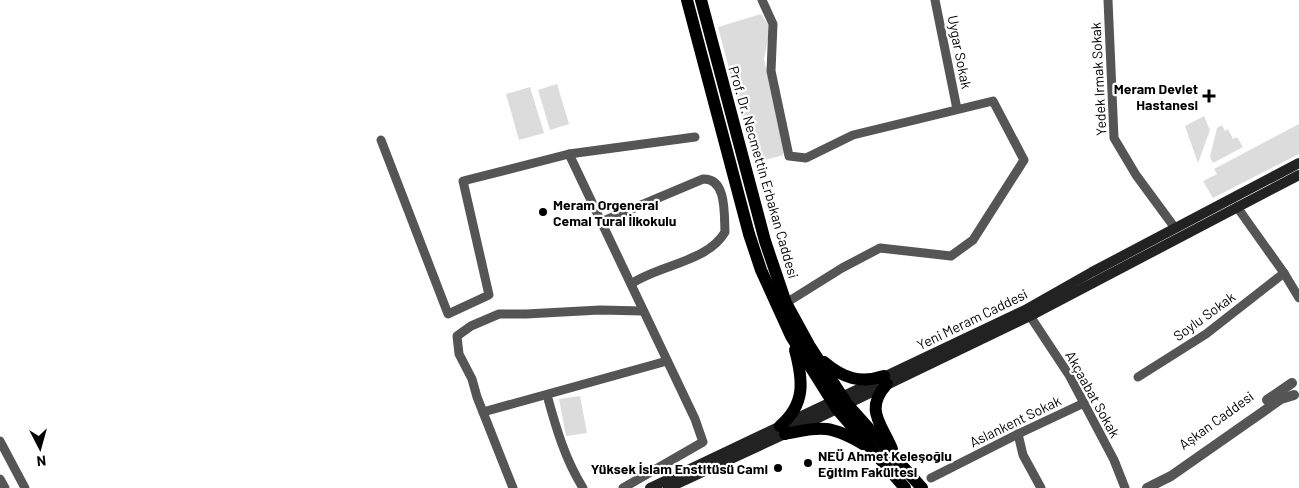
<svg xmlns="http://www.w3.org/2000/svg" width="1299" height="488" font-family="Barlow,sans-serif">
<rect width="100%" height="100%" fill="#fff"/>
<g fill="#dcdcdc">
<path d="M761,14L768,24L769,33L764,59L784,151L783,155C772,158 762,163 752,155L718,27Z"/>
<polygon points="557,84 569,124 550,130 538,90"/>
<polygon points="530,87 544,133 519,140 506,94"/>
<polygon points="1204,116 1210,130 1198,163 1185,126"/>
<polygon points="1299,124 1299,154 1213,198 1203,181 1217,174 1214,169"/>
<polygon points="1222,125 1225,131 1228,129 1233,139 1237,137 1243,147 1213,163 1210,157 1217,128"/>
<polygon points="580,396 587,433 566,436 559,399"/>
</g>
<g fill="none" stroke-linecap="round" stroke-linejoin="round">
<g stroke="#555" stroke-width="9">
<polyline points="762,0 773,24 771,71 789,156 806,158 853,135 993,101 1024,160 973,240 951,256 880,248 842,268 786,303"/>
<polyline points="935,0 957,109"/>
<polyline points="1108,0 1114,138 1136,175 1175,228"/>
<polyline points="381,140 448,314 489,295 463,181 569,154 695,137"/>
<polyline points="569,154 695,419 703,442 623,488"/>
<polyline points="1237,207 1284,273 1299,298"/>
<path d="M601,222L703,179C727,178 724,214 725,232C708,262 658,265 631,284"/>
<polyline points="1030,316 1069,375 1114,460 1125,488"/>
<polyline points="1138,377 1206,334 1284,273"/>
<path d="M547,395C556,428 565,459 583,488"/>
<polyline points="483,412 667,361"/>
<polyline points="1018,434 1023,455 1041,488"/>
<polyline points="0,441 25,488"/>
<polyline points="931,478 1018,434 1084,403"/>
<polyline points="0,479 5,488"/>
<polyline points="513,488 477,397 472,379 459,354 457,336 471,326 499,314 526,314 600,310 643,311"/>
</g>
<g stroke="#555" stroke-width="10">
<polyline points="1267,400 1292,383"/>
<polyline points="1147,488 1171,476 1281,399 1294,395"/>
</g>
<g stroke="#222" stroke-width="10">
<polyline points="650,488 1025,310 1092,272 1299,163"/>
<polyline points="668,488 785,434 1030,316 1299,175"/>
</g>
<g stroke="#000" stroke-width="12">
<polyline points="687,0 749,234 761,270 791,336 837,409 905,488"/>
<polyline points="701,0 765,241 786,303 809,345 847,404 922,488"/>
<path d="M824,362C843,378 860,384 884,376"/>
<path d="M887,384C864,409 881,423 892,449"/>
<path d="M780,426C806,404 803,380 795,350"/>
<path d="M785,434C821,427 829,424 863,444"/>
</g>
</g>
<g fill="#000" stroke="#fff" stroke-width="2">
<path d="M1206.5 88.5h5v5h5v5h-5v5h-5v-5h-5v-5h5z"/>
<circle cx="543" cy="212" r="5"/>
<circle cx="808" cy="463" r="5"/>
<circle cx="778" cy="468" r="5"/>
</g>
<g text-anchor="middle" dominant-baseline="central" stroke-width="4.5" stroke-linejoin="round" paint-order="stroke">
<g font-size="14" fill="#000" stroke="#fff">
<text transform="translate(960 52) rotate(79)">Uygar Sokak</text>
<text transform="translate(1098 79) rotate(-93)">Yedek Irmak Sokak</text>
<text transform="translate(764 172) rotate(74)">Prof. Dr. Necmettin Erbakan Caddesi</text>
<text transform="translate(1204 316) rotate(-36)">Soylu Sokak</text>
<text transform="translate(972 319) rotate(-26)">Yeni Meram Caddesi</text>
<text transform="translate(1093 394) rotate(61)">Akçaabat Sokak</text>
<text transform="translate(1216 420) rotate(-36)">Aşkan Caddesi</text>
<text transform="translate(1015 421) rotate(-26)">Aslankent Sokak</text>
</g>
<g font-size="14" font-weight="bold" fill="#000" stroke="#fff" text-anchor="end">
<text x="1198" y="88">Meram Devlet<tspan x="1198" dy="16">Hastanesi</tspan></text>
<text x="553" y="204" text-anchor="start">Meram Orgeneral<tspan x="553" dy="16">Cemal Tural İlkokulu</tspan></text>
<text x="818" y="455" text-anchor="start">NEÜ Ahmet Keleşoğlu<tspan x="818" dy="16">Eğitim Fakültesi</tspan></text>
<text x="768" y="468">Yüksek İslam Enstitüsü Cami</text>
</g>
</g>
<g transform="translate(40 448) rotate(174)" stroke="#ffffff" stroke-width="4" paint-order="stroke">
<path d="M0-4L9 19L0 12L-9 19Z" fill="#000000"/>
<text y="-8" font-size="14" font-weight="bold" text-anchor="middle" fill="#000000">N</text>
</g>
</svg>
